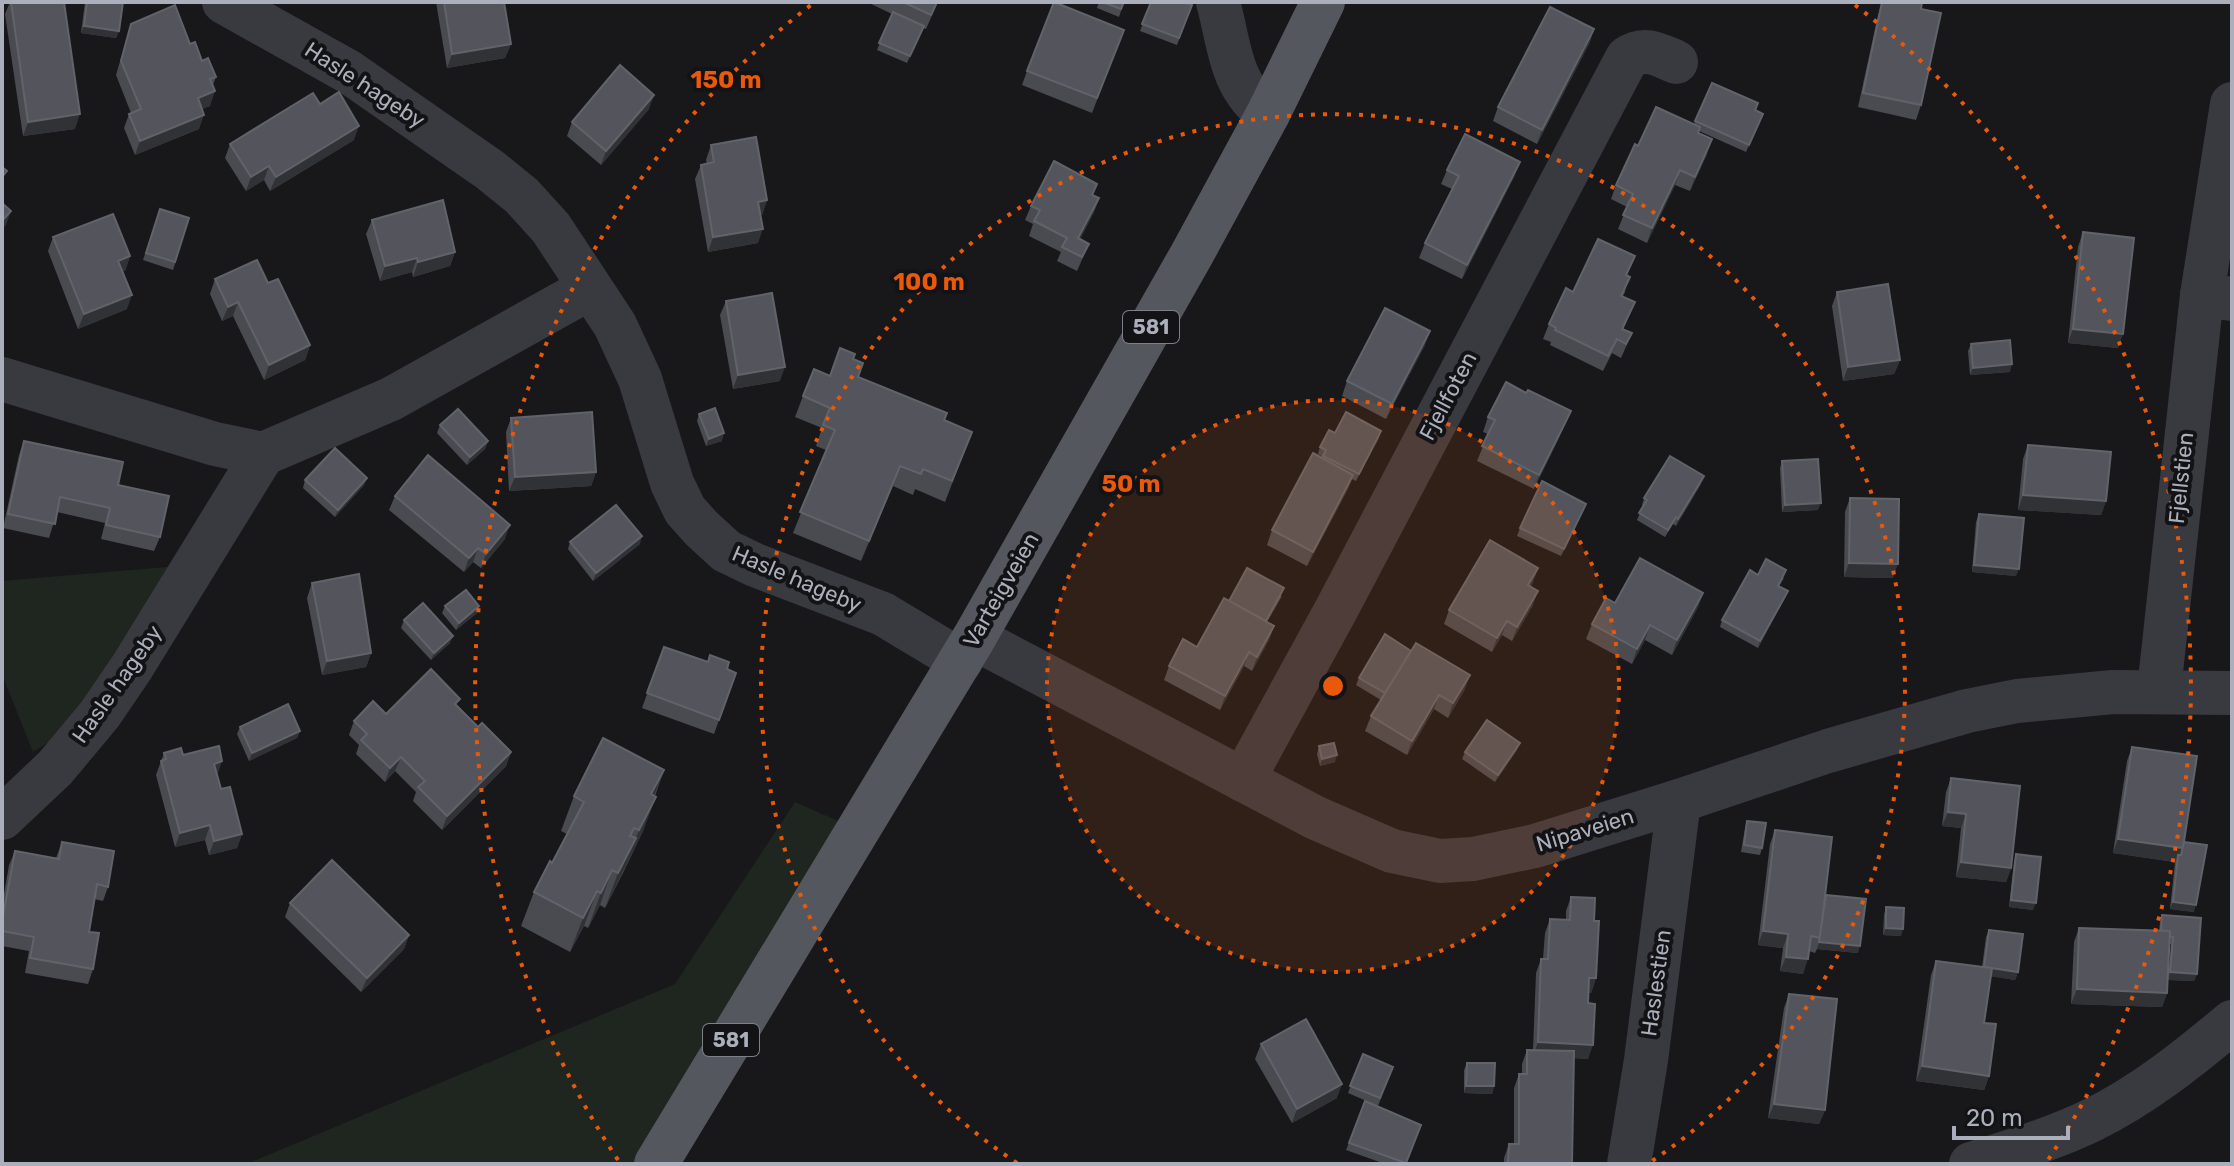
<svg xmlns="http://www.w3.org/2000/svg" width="2234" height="1166" font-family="Rubik,sans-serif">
<rect width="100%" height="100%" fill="#18181b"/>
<g fill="#1e261f">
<polygon points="178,566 57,737 33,752 2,674 2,581"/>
<polygon points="795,802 847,825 657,1134 634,1164 247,1164 675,984"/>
</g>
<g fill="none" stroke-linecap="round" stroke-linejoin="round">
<g stroke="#393a40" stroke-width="44">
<polyline points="224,2 349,72 490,170 522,196 551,228 615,325 640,379 672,483 685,510 701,528 726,551 755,565 883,614 961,661"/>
<path d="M1218,2C1230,45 1229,85 1268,114"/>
<polyline points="2202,295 2232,104"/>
<polyline points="2,379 215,444 263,454 391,399 590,288"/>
<polyline points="974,638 1316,818 1392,851 1440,861 1473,859 1535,846 1679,801 1828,751 1967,711 2017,701 2113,692 2232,693"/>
<polyline points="2159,690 2202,295 2232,299"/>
<path d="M1243,780L1336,610L1627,58C1644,46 1658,54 1676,62"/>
<polyline points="2,818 55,768 100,714 132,667 263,454"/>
<polyline points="1629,1164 1646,1060 1679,801"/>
<path d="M1971,1164C2011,1151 2053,1139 2092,1120C2143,1095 2188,1059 2232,1022"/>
</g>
<polyline stroke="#55575f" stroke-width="44" points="656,1164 974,638 1192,254 1268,114 1323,2"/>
</g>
<g fill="#494b50">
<polygon points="10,2 64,2 75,129 23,136 5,14"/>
<polygon points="85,2 123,2 119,31 116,38 81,33"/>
<polygon points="436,2 504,2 511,44 505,58 447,68"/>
<polygon points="867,2 938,2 926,29 923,28 907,63 877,50 892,14"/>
<polygon points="1099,2 1124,2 1119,17 1097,8"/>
<polygon points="1151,2 1192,5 1177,45 1140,31"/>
<polygon points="1882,2 1921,9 1921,105 1916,120 1858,107 1878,15"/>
<polygon points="131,24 190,44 216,77 213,85 210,106 202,109 199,129 135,155 124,128 129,114 131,113 116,75"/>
<polygon points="1594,29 1589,44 1537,144 1493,121 1498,107"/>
<polygon points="1124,30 1092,113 1022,85 1027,71"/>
<polygon points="1712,83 1755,110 1760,121 1746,152 1699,131 1698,133 1707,154 1690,191 1675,185 1647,243 1618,229 1627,207 1611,199 1616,185 1638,146 1694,124"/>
<polygon points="649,109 601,165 567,136 572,122"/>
<polygon points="354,140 270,191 264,180 246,191 225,158 230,144"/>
<polygon points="711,145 767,200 762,215 760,215 758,243 708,252 695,179 701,165 707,164 706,160"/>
<polygon points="1520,162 1514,177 1462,279 1419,258 1425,243 1452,189 1441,184 1447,170"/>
<polygon points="1093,195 1099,198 1094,212 1080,239 1089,244 1077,271 1057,261 1061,252 1029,236 1033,224 1025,220 1031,206"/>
<polygon points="160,209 189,218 173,270 143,260"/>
<polygon points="372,220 455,252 450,266 413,277 412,272 380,281 366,234"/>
<polygon points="2083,232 2118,348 2068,343 2078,247"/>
<polygon points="53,237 130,256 125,271 123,271 127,309 78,329 48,251"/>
<polygon points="1627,276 1625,292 1623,296 1629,316 1623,330 1632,333 1621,358 1612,353 1603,371 1550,345 1551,342 1543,339 1549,324 1573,292"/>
<polygon points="215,279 310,345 305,360 264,380 233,316 222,321 210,294"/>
<polygon points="1837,292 1900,360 1894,374 1843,381 1832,306"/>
<polygon points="726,301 780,381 733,389 720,315"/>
<polygon points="1971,344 2010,372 1970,375 1968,351"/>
<polygon points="1425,345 1386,419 1342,396 1347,381"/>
<polygon points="853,359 858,377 945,420 972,432 945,502 915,489 913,495 893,486 861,561 793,533 826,450 816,446 822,428 795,417 803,396"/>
<polygon points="1526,393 1571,411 1565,425 1534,489 1477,461 1488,434 1483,432 1488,417"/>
<polygon points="699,414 722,441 706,446 697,421"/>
<polygon points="511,418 596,472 591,486 509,491 506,432"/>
<polygon points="440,425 488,441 485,449 467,465 437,433"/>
<polygon points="1335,433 1379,438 1356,481 1352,479 1348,489 1307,566 1267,545 1272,530 1322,458 1323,457 1318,454 1320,447"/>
<polygon points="24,441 160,537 154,551 101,539 105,523 57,512 49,538 3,528 19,455"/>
<polygon points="2028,445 2106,501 2101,515 2018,510 2023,459"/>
<polygon points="1782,461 1818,510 1782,512 1780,468"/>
<polygon points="367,478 364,485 335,517 303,488 305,480"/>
<polygon points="1701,484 1676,526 1673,524 1665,537 1637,520 1643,506 1642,505 1644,498"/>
<polygon points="395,496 505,539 481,568 473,562 464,572 389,510"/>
<polygon points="1850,498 1893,578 1844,577 1845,512"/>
<polygon points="1583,511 1561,556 1517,536 1520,528"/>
<polygon points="1979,514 2016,576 1972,572 1976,522"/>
<polygon points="570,542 640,544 593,581 568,549"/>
<polygon points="1538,568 1531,586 1533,605 1512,641 1502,635 1492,652 1444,624 1449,610"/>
<polygon points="1758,575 1784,578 1779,586 1788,591 1785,598 1758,648 1720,627 1722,620"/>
<polygon points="312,583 371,653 366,667 322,675 307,598"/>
<polygon points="1703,593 1698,607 1672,655 1645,640 1632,664 1586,639 1592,624 1615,603"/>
<polygon points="1282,596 1267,622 1274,626 1269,640 1252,671 1244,666 1220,710 1164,680 1169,666 1197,647 1229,601"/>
<polygon points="445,606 479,606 477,613 456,630 442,613"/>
<polygon points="404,620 450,643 431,660 401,628"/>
<polygon points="664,647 736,673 714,734 642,708"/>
<polygon points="1359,678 1465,689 1448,718 1434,709 1407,755 1365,731 1371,716 1381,700 1356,685"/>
<polygon points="457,706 478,727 511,752 506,766 442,830 413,801 416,792 395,771 385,782 356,754 359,745 349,735 354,721 386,714"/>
<polygon points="240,727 300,731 297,738 249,761 237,734"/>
<polygon points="1319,746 1335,762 1320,766 1317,754"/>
<polygon points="2132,747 2184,842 2194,912 2170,909 2175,862 2113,853 2127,761"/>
<polygon points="1517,750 1495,782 1462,759 1465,752"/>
<polygon points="164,753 183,755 217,775 221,789 242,834 237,848 209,855 205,840 175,847 156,775"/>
<polygon points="664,770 643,831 623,873 605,908 600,905 588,928 584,926 570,952 521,926 534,892 552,863 567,834 561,831 574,796"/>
<polygon points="1951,778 2011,868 2006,882 1956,877 1961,828 1942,826 1946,792"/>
<polygon points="1747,821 1762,848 1760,855 1741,852 1745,828"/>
<polygon points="1775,830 1826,895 1858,953 1817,949 1815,953 1809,951 1803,974 1780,971 1783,948 1758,945 1770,844"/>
<polygon points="62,842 108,887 103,901 94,899 89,932 93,969 88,984 25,973 29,951 2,946 2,906 9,865 15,851 56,858"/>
<polygon points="2016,854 2033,910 2009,907 2014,861"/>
<polygon points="1571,897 1594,921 1596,978 1591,993 1588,992 1588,1059 1574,1058 1572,1164 1504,1164 1504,1158 1509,1144 1514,1144 1514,1088 1519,1074 1522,1074 1522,1064 1527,1050 1533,1050 1536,973 1541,959 1543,959 1545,933 1550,919 1566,919 1566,911"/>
<polygon points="290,903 409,935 404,949 361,992 285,917"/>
<polygon points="1886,907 1901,936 1883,935 1884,915"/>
<polygon points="2162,915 2197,974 2194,981 2168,980 2171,944 2169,944 2167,993 2162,1007 2071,1004 2074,942 2079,928 2159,931 2160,922"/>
<polygon points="1989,930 2018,972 2015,980 1991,976 1984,1023 1989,1076 1984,1090 1916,1081 1931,975 1936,961 1982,967 1986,937"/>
<polygon points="1789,994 1825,1110 1819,1124 1768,1118 1784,1008"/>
<polygon points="1261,1044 1337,1098 1292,1123 1255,1059"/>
<polygon points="1363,1054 1393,1067 1378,1106 1348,1093"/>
<polygon points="1467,1063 1494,1086 1492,1094 1464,1093 1464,1070"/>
<polygon points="1365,1101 1421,1125 1406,1164 1385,1164 1346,1150"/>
</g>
<g fill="#313236">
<polygon points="84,26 119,31 116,38 81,33"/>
<polygon points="1594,29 1589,44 1537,144 1542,130"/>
<polygon points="511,44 505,58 447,68 452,54"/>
<polygon points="215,91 210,106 192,112 198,98"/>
<polygon points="654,95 649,109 601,165 606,151"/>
<polygon points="80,114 75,129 23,136 28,122"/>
<polygon points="204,115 199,129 135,155 140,141"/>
<polygon points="359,126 354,140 270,191 276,177"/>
<polygon points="1712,139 1707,154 1690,191 1695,177"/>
<polygon points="1520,162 1514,177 1462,279 1467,265"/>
<polygon points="269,166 264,180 246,191 251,177"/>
<polygon points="1680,170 1675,185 1647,243 1652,228"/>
<polygon points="1099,198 1094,212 1073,252 1078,238"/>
<polygon points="767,200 762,215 753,216 758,202"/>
<polygon points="11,211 6,225 2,230 2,221"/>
<polygon points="763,229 758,243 708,252 713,237"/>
<polygon points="455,252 450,266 413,277 418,262"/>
<polygon points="130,256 125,271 113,275 118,261"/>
<polygon points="417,258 412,272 380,281 385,266"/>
<polygon points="132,295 127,309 78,329 84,314"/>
<polygon points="238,302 233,316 222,321 228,307"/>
<polygon points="2073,329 2123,334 2118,348 2068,343"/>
<polygon points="1430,331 1425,345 1386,419 1392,404"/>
<polygon points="310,345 305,360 264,380 269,365"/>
<polygon points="1900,360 1894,374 1843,381 1848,367"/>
<polygon points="2012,364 2010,372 1970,375 1973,368"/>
<polygon points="785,367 780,381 733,389 738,375"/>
<polygon points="1571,411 1565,425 1534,489 1539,475"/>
<polygon points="1381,431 1379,438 1356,481 1359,474"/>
<polygon points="724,433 722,441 706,446 709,439"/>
<polygon points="488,441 485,449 467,465 470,457"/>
<polygon points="900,466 893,486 861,561 869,541"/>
<polygon points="596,472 591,486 509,491 515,477"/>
<polygon points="1353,475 1348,489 1307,566 1313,552"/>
<polygon points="1704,476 1701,484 1676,526 1678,519"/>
<polygon points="367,478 364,485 335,517 338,510"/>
<polygon points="2023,495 2106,501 2101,515 2018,510"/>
<polygon points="1821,503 1818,510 1782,512 1785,505"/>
<polygon points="510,525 505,539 481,568 486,554"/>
<polygon points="642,536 640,544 593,581 596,573"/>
<polygon points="478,548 473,562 464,572 469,558"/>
<polygon points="1849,563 1898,564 1893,578 1844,577"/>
<polygon points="1974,565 2019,569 2016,576 1972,572"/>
<polygon points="1538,568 1533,583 1523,599 1528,585"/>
<polygon points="1538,591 1533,605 1512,641 1517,627"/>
<polygon points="1788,591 1785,598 1758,648 1760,641"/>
<polygon points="1703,593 1698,607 1672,655 1677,640"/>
<polygon points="479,606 477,613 456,630 459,623"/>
<polygon points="1507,621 1502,635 1492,652 1497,638"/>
<polygon points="1650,625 1645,640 1632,664 1637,649"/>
<polygon points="1274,626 1269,640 1252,671 1257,657"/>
<polygon points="453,636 450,643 431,660 434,653"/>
<polygon points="1249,652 1244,666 1220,710 1225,696"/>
<polygon points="371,653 366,667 322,675 327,661"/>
<polygon points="1470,675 1465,689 1448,718 1453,703"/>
<polygon points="1439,695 1434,709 1407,755 1412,741"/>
<polygon points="300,731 297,738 249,761 252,753"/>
<polygon points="1520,743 1517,750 1495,782 1498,775"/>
<polygon points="511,752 506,766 442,830 447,816"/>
<polygon points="1337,755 1335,762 1320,766 1322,759"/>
<polygon points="401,757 395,771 385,782 390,768"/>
<polygon points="222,761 217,776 214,764"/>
<polygon points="664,770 651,804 651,794"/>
<polygon points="656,797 643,831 605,908 618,873"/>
<polygon points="1948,812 1966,814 1961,828 1942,826"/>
<polygon points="210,825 205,840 175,847 180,833"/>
<polygon points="242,834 237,848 209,855 214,841"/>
<polygon points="2118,839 2183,848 2178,863 2178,855 2175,862 2113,853"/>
<polygon points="1961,862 2011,868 2006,882 1956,877"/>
<polygon points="612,870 600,905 588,928 601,893"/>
<polygon points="597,891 584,926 570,952 583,918"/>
<polygon points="2011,900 2036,903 2033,910 2009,907"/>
<polygon points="2173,902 2196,905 2194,912 2170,909"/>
<polygon points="1886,928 1903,929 1901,936 1883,935"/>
<polygon points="1763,931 1788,934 1783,948 1758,945"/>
<polygon points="409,935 404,949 361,992 367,978"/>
<polygon points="1819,942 1860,946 1858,953 1817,949"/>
<polygon points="1786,957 1808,959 1803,974 1780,971"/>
<polygon points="1984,968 2018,972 2015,980 1981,975"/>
<polygon points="2170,972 2197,974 2194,981 2168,980"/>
<polygon points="1589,978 1596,978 1591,993 1584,992"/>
<polygon points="2077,989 2167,993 2162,1007 2071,1004"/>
<polygon points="1538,1042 1593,1045 1588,1059 1533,1056"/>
<polygon points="1922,1066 1989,1076 1984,1090 1916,1081"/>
<polygon points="1342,1084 1337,1098 1292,1123 1297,1109"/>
<polygon points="1466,1086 1494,1086 1492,1094 1464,1093"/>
<polygon points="1774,1104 1825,1110 1819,1124 1768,1118"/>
</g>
<g fill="#54555c" stroke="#61636a" stroke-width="2">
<polygon points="11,2 64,2 80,114 28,122"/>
<polygon points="87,2 123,2 119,31 84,26"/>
<polygon points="444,2 504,2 511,44 452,54"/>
<polygon points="903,2 937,2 931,15"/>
<polygon points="1054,2 1124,30 1097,98 1027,71"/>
<polygon points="1102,2 1124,2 1121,9"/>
<polygon points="1151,2 1183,2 1192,5 1179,38 1142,24"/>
<polygon points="1882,2 1922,2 1921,9 1941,13 1921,105 1863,93"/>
<polygon points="175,5 190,44 195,42 202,61 208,58 216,77 210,79 215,91 198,98 204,115 140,141 129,114 141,109 121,61 131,24"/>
<polygon points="1550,7 1594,29 1542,130 1498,107"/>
<polygon points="893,12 924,26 910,56 879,43"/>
<polygon points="620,65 654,95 606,151 572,122"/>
<polygon points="1712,83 1758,103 1755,110 1763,114 1749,145 1695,121"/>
<polygon points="339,92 359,126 276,177 269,166 251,177 230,144 313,93 320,104"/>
<polygon points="1656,107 1700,127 1698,133 1712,139 1695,177 1680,170 1652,228 1623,215 1633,194 1616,185 1635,144 1638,146"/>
<polygon points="1465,134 1520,162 1467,265 1425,243 1459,176 1447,170"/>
<polygon points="756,137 767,200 758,202 763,229 713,237 701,165 714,162 711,145"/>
<polygon points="1054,161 1097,184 1092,195 1099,198 1078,238 1089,244 1082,257 1062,247 1067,238 1034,221 1040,210 1031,206"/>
<polygon points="2,167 7,171 2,177"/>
<polygon points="443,200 455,252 418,262 417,258 385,266 372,220"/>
<polygon points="2,203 11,211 2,221"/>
<polygon points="160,209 189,218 175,262 146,253"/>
<polygon points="113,214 130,256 118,261 132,295 84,314 53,237"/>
<polygon points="2083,232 2134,238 2123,334 2073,329"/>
<polygon points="1598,239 1635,256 1626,275 1630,277 1621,296 1635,302 1622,329 1632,333 1626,344 1617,339 1608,356 1555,330 1556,328 1549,324 1566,288 1573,292"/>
<polygon points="257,260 268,283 278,279 310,345 269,365 238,302 228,307 215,279"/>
<polygon points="1888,284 1900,360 1848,367 1837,292"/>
<polygon points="772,293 785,367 738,375 726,301"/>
<polygon points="1385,308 1430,331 1392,404 1347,381"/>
<polygon points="2010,340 2012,364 1973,368 1971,344"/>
<polygon points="840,348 855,354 853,359 863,363 858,377 947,413 944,420 972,432 952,481 923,469 921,474 900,466 869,541 800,512 835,430 823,425 830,408 803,396 814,369 830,376"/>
<polygon points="1506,382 1526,393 1528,390 1571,411 1539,475 1482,446 1495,420 1488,417"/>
<polygon points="715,408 724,433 709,439 699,414"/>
<polygon points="458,409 488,441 470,457 440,425"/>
<polygon points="592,412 596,472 515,477 511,418"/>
<polygon points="1346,412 1381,431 1359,474 1323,456 1326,450 1320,447 1329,430 1335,433"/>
<polygon points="24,441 123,462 118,485 169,496 160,537 106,525 110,508 60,497 55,524 8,514"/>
<polygon points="2028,445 2111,452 2106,501 2023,495"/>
<polygon points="335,448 367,478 338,510 305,480"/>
<polygon points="1313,453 1353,475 1313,552 1272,530"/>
<polygon points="428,455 510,525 486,554 478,548 469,558 395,496"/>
<polygon points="1670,456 1704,476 1678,519 1676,517 1668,530 1639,513 1647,500 1644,498"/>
<polygon points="1818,459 1821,503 1785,505 1782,461"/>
<polygon points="1542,481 1586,504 1564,549 1520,528"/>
<polygon points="1850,498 1899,499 1898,564 1849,563"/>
<polygon points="616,505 642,536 596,573 570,542"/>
<polygon points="1979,514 2024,518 2019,569 1974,565"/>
<polygon points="1490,540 1538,568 1528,585 1538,591 1517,627 1507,621 1497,638 1449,610"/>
<polygon points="1640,558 1703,593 1677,640 1650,625 1637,649 1592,624 1606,598 1615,603"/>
<polygon points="1766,559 1786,570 1778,586 1788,591 1760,641 1722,620 1750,570 1758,575"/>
<polygon points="1247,568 1284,588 1266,621 1229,601"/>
<polygon points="359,574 371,653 327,661 312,583"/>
<polygon points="466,590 479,606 459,623 445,606"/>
<polygon points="1224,598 1274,626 1257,657 1249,652 1225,696 1169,666 1183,639 1197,647"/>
<polygon points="423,603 453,636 434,653 404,620"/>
<polygon points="1385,634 1411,651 1385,693 1359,678"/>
<polygon points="1416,643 1470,675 1453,703 1439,695 1412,741 1371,716"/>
<polygon points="664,647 708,662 710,655 729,662 727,669 736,673 719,720 647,693"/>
<polygon points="431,669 460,699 455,704 478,727 482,723 511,752 447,816 418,787 425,781 401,757 390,768 361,740 367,734 354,721 373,701 386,714"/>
<polygon points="288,704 300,731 252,753 240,727"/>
<polygon points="1487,720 1520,743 1498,775 1465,752"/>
<polygon points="603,738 664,770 651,794 656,797 639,830 634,828 630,836 636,838 618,873 612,870 601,893 597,891 583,918 534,892 550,861 552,863 584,802 574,796"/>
<polygon points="1334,743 1337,755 1322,759 1319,746"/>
<polygon points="219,746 222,761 214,764 221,789 230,787 242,834 214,841 210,825 180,833 161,761 166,759 164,753 181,748 183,755"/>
<polygon points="2132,747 2197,756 2183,848 2118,839"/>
<polygon points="1951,778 2020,786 2011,868 1961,862 1966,814 1948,812"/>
<polygon points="1747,821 1766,823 1762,848 1744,845"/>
<polygon points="1775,830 1832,837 1820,938 1811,936 1808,959 1786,957 1788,934 1763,931"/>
<polygon points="62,842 114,851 108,887 97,884 89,932 99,933 93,969 30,958 34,937 2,931 2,921 15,851 59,859"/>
<polygon points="2184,842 2207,845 2196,905 2173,902 2178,855 2181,855"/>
<polygon points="2016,854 2041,857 2036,903 2011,900"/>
<polygon points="332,860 409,935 367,978 290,903"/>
<polygon points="1826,895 1866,899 1860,946 1819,942"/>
<polygon points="1571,897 1595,898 1594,921 1599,921 1596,978 1589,978 1588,1003 1595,1004 1593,1045 1538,1042 1541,959 1548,959 1550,919 1570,920"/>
<polygon points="1886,907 1904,908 1903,929 1886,928"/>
<polygon points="2162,915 2201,918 2197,974 2170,972 2173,937 2169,937 2170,931 2161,931"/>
<polygon points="2079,928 2170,931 2167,993 2077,989"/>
<polygon points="1989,930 2023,934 2018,972 1984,967"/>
<polygon points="1936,961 1992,968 1984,1023 1996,1024 1989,1076 1922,1066"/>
<polygon points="1789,994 1837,999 1825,1110 1774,1104"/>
<polygon points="1306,1019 1342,1084 1297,1109 1261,1044"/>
<polygon points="1527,1050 1574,1051 1572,1164 1508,1164 1509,1144 1519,1144 1519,1074 1527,1074"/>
<polygon points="1363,1054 1393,1067 1380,1098 1350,1086"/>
<polygon points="1467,1063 1495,1063 1494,1086 1466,1086"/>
<polygon points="1365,1101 1421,1125 1406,1163 1349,1143"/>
</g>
<circle cx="1333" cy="686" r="286" fill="#e8590c" fill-opacity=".12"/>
<g fill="none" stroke="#e8590c" stroke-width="4" stroke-dasharray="4 8">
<circle cx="1333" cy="686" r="286"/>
<path d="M1017 1163A572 572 0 1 1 1649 1163"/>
<path d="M618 1160A858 858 0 0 1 811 5M1855 5A858 858 0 0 1 2048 1160"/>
</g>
<g text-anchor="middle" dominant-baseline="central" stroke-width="8" stroke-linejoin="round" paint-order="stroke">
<g fill="#131316" stroke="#7d808a" stroke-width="2">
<rect x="1123" y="311" width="56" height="32" rx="6"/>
<rect x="703" y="1024" width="56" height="32" rx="6"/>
</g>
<g font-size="20" font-weight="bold" fill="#aaafbb">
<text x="1151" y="327">581</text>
<text x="731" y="1040">581</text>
</g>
<g font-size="22" fill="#aaafbb" stroke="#131316">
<text transform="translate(365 85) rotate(33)">Hasle hageby</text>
<text transform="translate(1448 396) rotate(-62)">Fjellfoten</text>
<text transform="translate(2181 478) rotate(-84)">Fjellstien</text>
<text transform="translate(797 579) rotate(23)">Hasle hageby</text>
<text transform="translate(1001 590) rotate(-60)">Varteigveien</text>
<text transform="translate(117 684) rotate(-55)">Hasle hageby</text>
<text transform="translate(1585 830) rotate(-17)">Nipaveien</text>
<text transform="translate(1656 983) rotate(-82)">Haslestien</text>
</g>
</g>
<circle cx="1333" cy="686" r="12" fill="#e8590c" stroke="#131316" stroke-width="4"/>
<g font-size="24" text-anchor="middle" font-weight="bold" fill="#e8590c" stroke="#131316" stroke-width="8" stroke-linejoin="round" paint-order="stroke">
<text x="726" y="88">150 m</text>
<text x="929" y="290">100 m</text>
<text x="1131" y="492">50 m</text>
</g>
<rect width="2234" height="1166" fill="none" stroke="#aaafbb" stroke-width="8"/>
<path d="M1954 1126v12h114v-12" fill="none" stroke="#aaafbb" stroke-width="4"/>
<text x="1966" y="1126" font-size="24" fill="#aaafbb" stroke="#131316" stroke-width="6" paint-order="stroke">20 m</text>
</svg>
